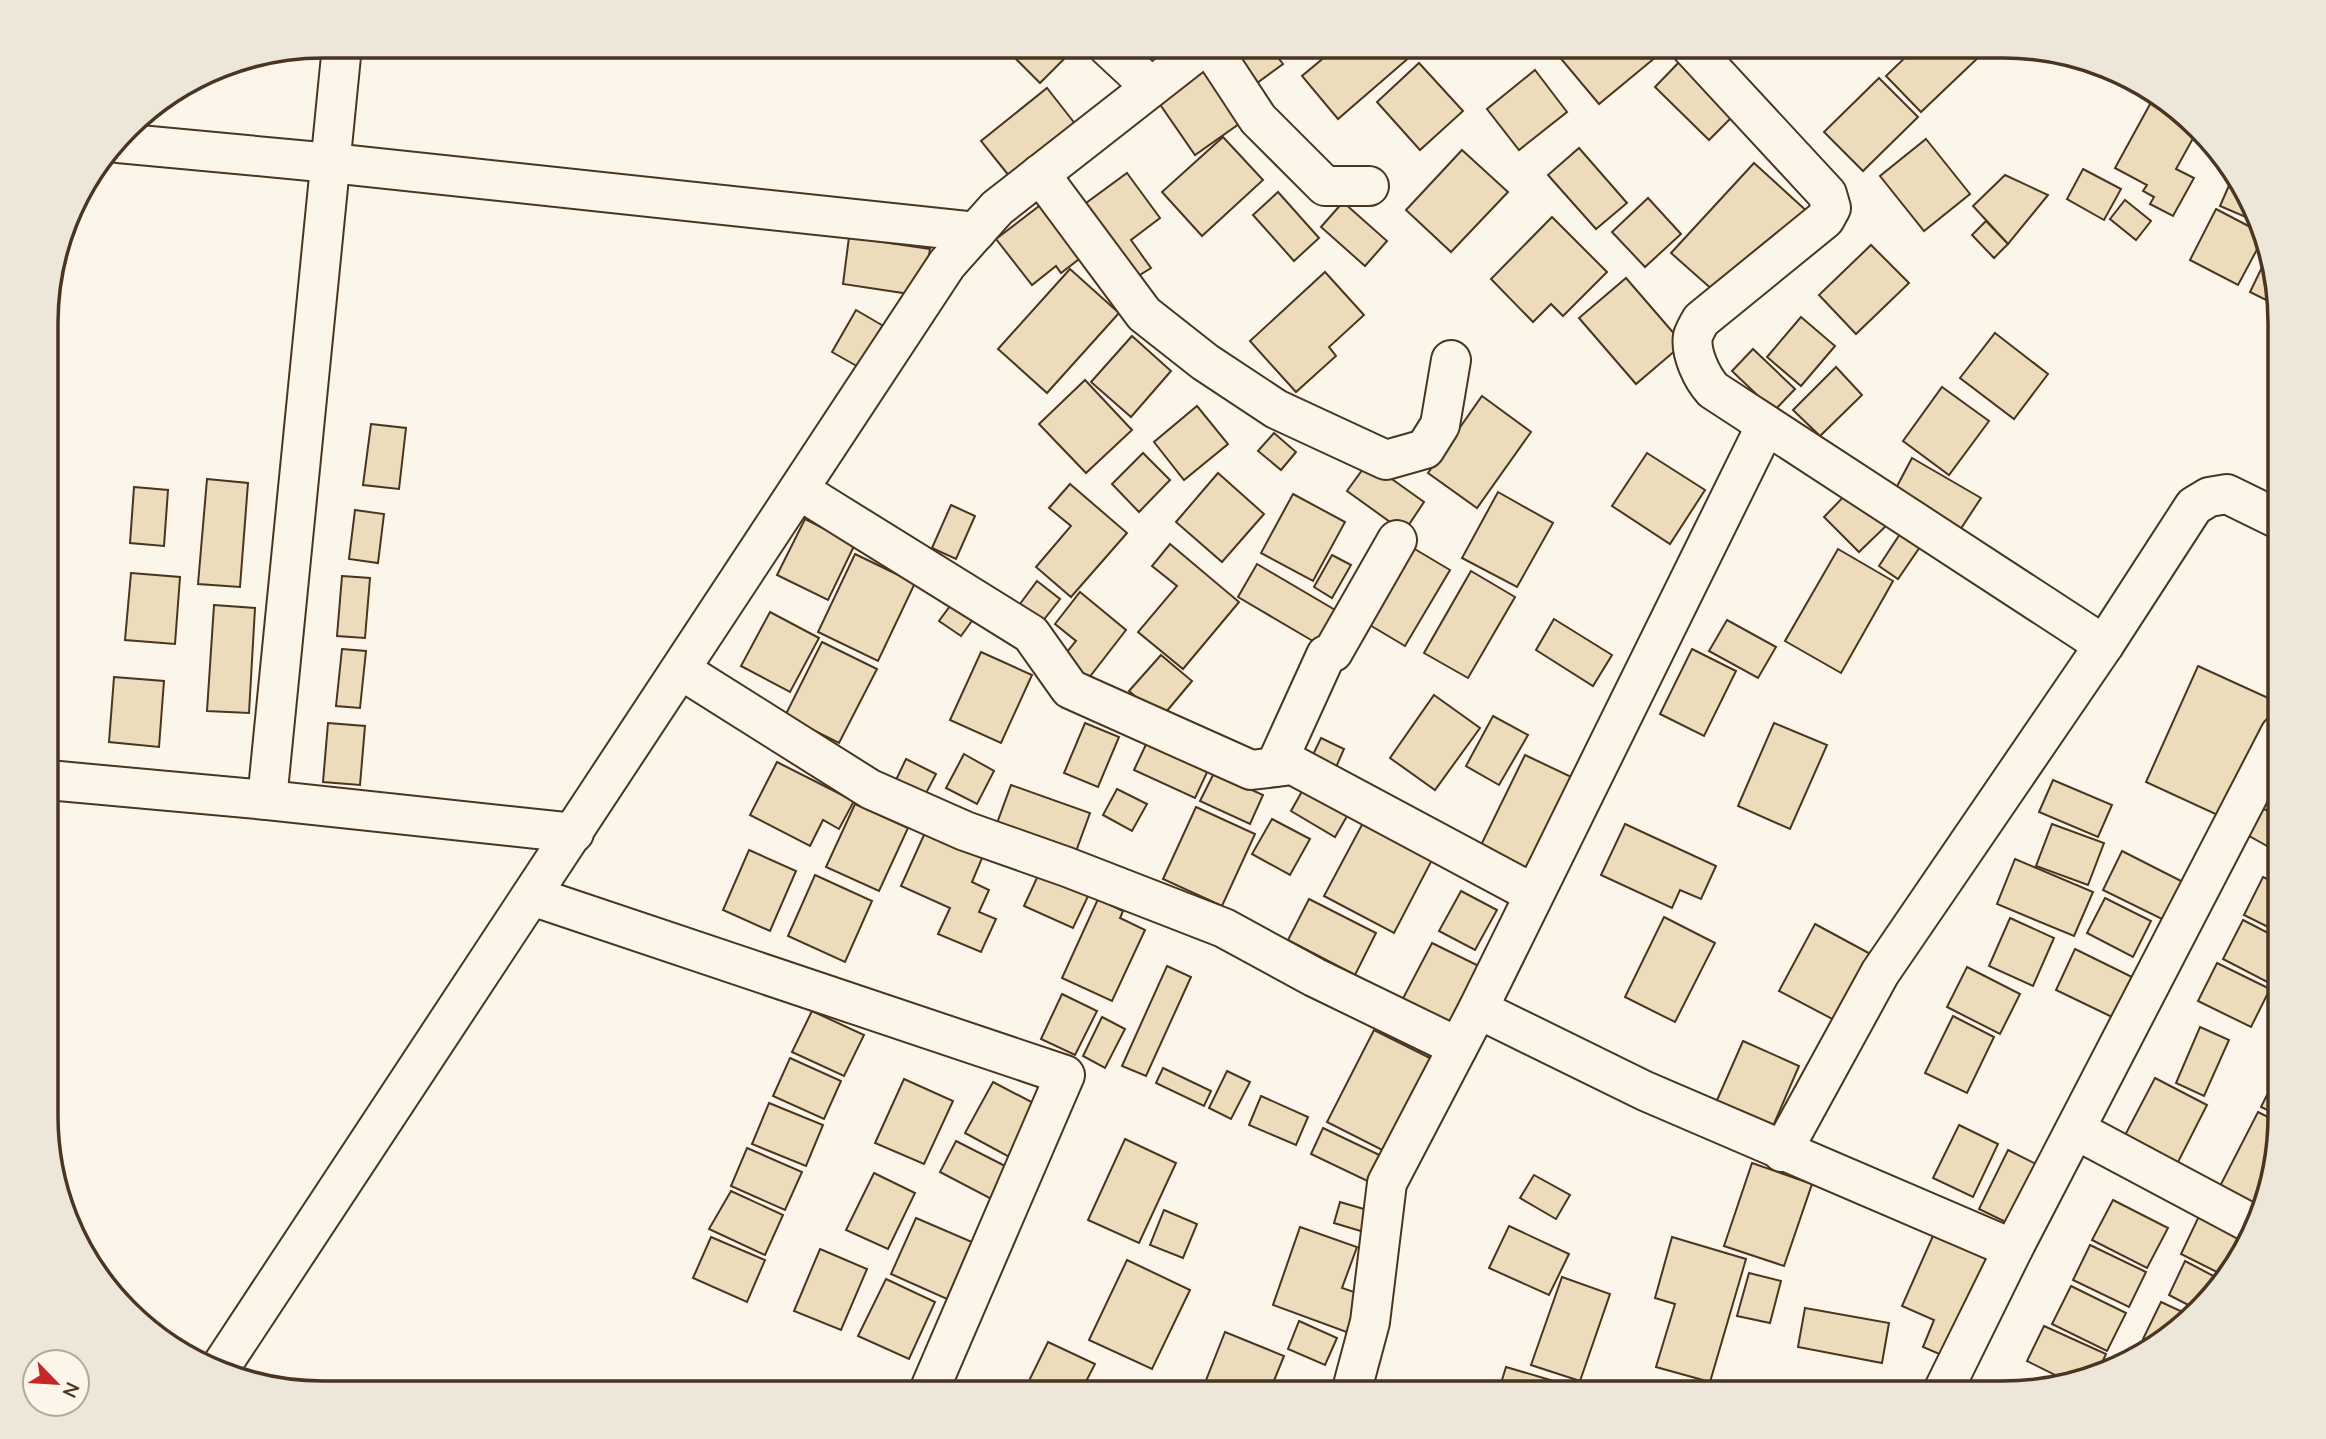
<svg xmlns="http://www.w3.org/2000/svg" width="2326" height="1439" font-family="'Nunito Sans',sans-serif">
<rect width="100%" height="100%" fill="#fbf6e9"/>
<g fill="#ecdcbc" stroke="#4a3520" stroke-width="2">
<polygon points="1003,46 1077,46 1040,83"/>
<polygon points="1240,46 1269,46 1283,64 1253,86 1229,55"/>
<polygon points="1338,46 1416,46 1419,49 1338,119 1302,76"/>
<polygon points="1567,46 1667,46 1668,47 1599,104 1557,54"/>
<polygon points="1917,46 1976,46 1983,53 1921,112 1886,76"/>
<polygon points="1684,57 1739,110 1709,140 1655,87"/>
<polygon points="1419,63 1463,111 1420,150 1377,102"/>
<polygon points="1210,67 1246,119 1195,155 1159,103"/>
<polygon points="1535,70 1567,112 1519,150 1487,109"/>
<polygon points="1879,78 1918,117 1863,171 1824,132"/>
<polygon points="1047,88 1080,130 1014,182 981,141"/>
<polygon points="2154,97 2171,107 2196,133 2176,169 2194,178 2173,216 2150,204 2154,197 2143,191 2147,185 2115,168"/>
<polygon points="1223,137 1263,180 1202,236 1162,192"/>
<polygon points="1926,139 1970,194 1924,231 1880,176"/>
<polygon points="1579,148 1627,203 1596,229 1548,175"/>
<polygon points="1462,150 1508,192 1451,252 1406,210"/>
<polygon points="1754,163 1811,215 1715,292 1671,253"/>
<polygon points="2083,169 2121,189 2104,220 2067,199"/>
<polygon points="1127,173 1160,218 1131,240 1151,268 1135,278 1082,206"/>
<polygon points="2234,174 2244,184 2255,221 2220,206"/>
<polygon points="2005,175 2048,195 2008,244 1973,206"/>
<polygon points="1278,192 1319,238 1294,261 1253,215"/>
<polygon points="1648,198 1681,234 1645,267 1612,232"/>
<polygon points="1047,200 1087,253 1061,273 1056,266 1032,285 996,239"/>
<polygon points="2125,200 2151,221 2136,240 2110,219"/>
<polygon points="1343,202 1387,241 1365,266 1321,227"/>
<polygon points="2216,209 2258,231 2261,242 2238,285 2190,260"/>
<polygon points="1552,217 1607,272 1563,316 1551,304 1533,322 1491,279"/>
<polygon points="1986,221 2008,244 1994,258 1972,235"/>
<polygon points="849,237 930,249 923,296 843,284"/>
<polygon points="1871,245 1909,283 1856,334 1819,295"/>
<polygon points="2266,259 2280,305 2280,307 2250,292"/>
<polygon points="1070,269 1119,313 1047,393 998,349"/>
<polygon points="1325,272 1364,315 1329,347 1336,356 1296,392 1250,341"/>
<polygon points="1626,278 1683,344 1636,384 1579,318"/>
<polygon points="856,310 892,331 869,373 832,352"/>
<polygon points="1801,317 1835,346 1801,386 1767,357"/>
<polygon points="1995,333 2048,374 2014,419 1960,378"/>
<polygon points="1132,336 1171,371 1131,417 1091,382"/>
<polygon points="1753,349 1795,389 1774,411 1732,371"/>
<polygon points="1836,367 1862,395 1820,436 1793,410"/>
<polygon points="1085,380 1132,430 1086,473 1039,424"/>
<polygon points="1942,387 1989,421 1949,475 1903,441"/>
<polygon points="1482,396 1531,432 1477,508 1428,473"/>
<polygon points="1197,406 1228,444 1184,480 1154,442"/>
<polygon points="371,424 406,428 399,489 363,485"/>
<polygon points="1274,433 1296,452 1281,470 1258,451"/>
<polygon points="1143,453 1170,480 1139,512 1112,484"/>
<polygon points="1647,453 1705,490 1670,544 1612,506"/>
<polygon points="1912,458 1981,498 1958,533 1894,492"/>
<polygon points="1368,462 1424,502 1404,532 1347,491"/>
<polygon points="1218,473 1264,514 1222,562 1176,522"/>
<polygon points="207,479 248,483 240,587 198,584"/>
<polygon points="1070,484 1127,533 1071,597 1036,567 1071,526 1049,508"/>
<polygon points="134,487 168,490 164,546 130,543"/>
<polygon points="1852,488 1888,524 1859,552 1824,517"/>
<polygon points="1498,492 1553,523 1517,587 1462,558"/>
<polygon points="1293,494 1345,522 1313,581 1261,553"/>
<polygon points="951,505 975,516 956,559 932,548"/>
<polygon points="355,510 384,514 378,563 349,559"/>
<polygon points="805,519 855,544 828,600 777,575"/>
<polygon points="1904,528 1924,541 1898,579 1879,566"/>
<polygon points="1170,544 1239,602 1183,669 1138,632 1177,586 1152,566"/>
<polygon points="1408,545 1450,570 1405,646 1363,621"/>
<polygon points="1838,549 1893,581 1841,673 1785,641"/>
<polygon points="855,554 915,583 878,661 818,632"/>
<polygon points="1332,555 1351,565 1332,598 1314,587"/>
<polygon points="1257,564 1342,614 1323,647 1238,597"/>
<polygon points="1471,571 1515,597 1468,678 1424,653"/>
<polygon points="131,573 180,577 175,644 125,640"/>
<polygon points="342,576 370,578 365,638 337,636"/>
<polygon points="1037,581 1060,599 1042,622 1020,604"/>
<polygon points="1080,592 1126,630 1088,679 1062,658 1076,641 1055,624"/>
<polygon points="953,602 974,618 961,636 939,621"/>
<polygon points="214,605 255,608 249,713 207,711"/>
<polygon points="770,612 819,638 790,692 741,666"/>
<polygon points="1554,619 1612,655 1593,686 1536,650"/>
<polygon points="1727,620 1776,647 1758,678 1709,651"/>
<polygon points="822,642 877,669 839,743 785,716"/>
<polygon points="342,649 366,651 360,708 336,706"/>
<polygon points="1692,649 1736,671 1704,736 1660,714"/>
<polygon points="981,652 1032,675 1001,743 950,720"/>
<polygon points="1161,655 1192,681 1161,718 1129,691"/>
<polygon points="2198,666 2277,702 2224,818 2146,782"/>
<polygon points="114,677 164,681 159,747 109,742"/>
<polygon points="1434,695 1480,728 1435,790 1390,758"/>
<polygon points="1493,716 1528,735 1499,785 1466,766"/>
<polygon points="328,723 365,726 360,785 323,782"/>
<polygon points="1085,723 1119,737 1098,787 1064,773"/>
<polygon points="1774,723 1827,745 1790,829 1738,806"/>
<polygon points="1149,738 1210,766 1195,798 1134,770"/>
<polygon points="1321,738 1344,749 1333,774 1309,763"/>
<polygon points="964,754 994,771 977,804 946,788"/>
<polygon points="1525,755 1584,783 1539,874 1481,845"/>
<polygon points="906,759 936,774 924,797 895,782"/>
<polygon points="777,762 854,801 839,829 823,820 810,846 750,815"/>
<polygon points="1214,773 1263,795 1250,824 1200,801"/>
<polygon points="2053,780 2112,805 2098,837 2039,812"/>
<polygon points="1011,785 1090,813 1075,854 996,826"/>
<polygon points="1305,786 1350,811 1335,837 1291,811"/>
<polygon points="1117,789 1147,804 1132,831 1103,815"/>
<polygon points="855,804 908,828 879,891 826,867"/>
<polygon points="2258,806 2280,817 2280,822 2267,846 2244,833"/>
<polygon points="1196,807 1255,834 1222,906 1163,879"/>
<polygon points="1272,819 1310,839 1290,875 1252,854"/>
<polygon points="1364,821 1433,858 1394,933 1324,896"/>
<polygon points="2280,822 2280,866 2274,863 2280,853 2267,846"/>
<polygon points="1625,824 1716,866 1701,899 1680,890 1672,908 1601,875"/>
<polygon points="2052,824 2104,843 2088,885 2036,866"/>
<polygon points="928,826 985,851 972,882 989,890 979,912 996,919 981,952 938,934 950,908 901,886"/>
<polygon points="749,850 796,871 770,931 723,910"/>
<polygon points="2122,851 2189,885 2170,923 2103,890"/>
<polygon points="2015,859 2093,892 2074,936 1997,904"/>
<polygon points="1041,869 1090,892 1073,928 1024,906"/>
<polygon points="815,875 872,901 845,962 788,936"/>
<polygon points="2263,877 2280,885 2280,933 2244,915"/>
<polygon points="1461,891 1497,910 1475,950 1439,931"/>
<polygon points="2105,898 2151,921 2133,957 2087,933"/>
<polygon points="1098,899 1123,911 1120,918 1145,930 1112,1001 1062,978"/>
<polygon points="1309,899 1376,933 1355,975 1288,940"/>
<polygon points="1664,917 1715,943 1675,1022 1625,997"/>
<polygon points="2010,918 2054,938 2033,986 1989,966"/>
<polygon points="2243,920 2280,939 2280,972 2273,985 2223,959"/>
<polygon points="1815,924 1876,957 1840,1023 1779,991"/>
<polygon points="1432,943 1487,970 1454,1035 1399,1006"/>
<polygon points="2075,949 2132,977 2112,1017 2056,990"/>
<polygon points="2217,963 2270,989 2251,1027 2198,1001"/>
<polygon points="1167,966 1191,977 1146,1076 1122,1066"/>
<polygon points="1967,967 2020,994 2000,1034 1947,1007"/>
<polygon points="1062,994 1097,1011 1075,1055 1041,1039"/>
<polygon points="812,1011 864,1035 844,1076 792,1052"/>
<polygon points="1953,1016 1994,1037 1967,1093 1925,1073"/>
<polygon points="1102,1017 1125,1029 1105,1068 1083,1056"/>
<polygon points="2200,1027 2229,1040 2204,1096 2176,1083"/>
<polygon points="1374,1030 1440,1063 1394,1156 1327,1122"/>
<polygon points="1743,1041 1799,1066 1770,1133 1714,1107"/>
<polygon points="790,1058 841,1081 824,1119 773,1096"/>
<polygon points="1163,1068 1211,1091 1204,1106 1156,1083"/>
<polygon points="2280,1069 2280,1116 2261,1107"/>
<polygon points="1227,1071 1250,1082 1231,1119 1209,1108"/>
<polygon points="2155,1078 2207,1105 2176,1166 2123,1139"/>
<polygon points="904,1079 953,1101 924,1164 875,1143"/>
<polygon points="993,1082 1041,1107 1013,1159 965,1133"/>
<polygon points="1261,1096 1308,1117 1296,1145 1249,1125"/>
<polygon points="769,1103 823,1125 806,1166 752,1144"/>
<polygon points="2258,1112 2280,1123 2280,1134 2270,1187 2258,1208 2219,1188"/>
<polygon points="1959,1125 1998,1144 1973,1197 1933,1178"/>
<polygon points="1323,1128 1394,1162 1382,1188 1311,1154"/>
<polygon points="1125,1139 1176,1163 1139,1243 1088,1220"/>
<polygon points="956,1141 1015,1171 999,1203 940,1172"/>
<polygon points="747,1148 802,1172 785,1210 731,1186"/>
<polygon points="2008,1150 2048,1170 2020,1229 1979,1209"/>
<polygon points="1752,1163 1812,1184 1784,1266 1724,1246"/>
<polygon points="874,1173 915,1193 888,1249 846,1230"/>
<polygon points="1534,1175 1570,1195 1556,1219 1520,1198"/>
<polygon points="731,1191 783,1215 765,1255 709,1229"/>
<polygon points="2113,1200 2168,1228 2147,1268 2092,1240"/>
<polygon points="1340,1202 1381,1214 1374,1235 1334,1223"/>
<polygon points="1164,1210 1197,1224 1183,1258 1150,1245"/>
<polygon points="2200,1214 2249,1239 2234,1270 2227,1277 2181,1254"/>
<polygon points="916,1218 972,1242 947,1299 891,1274"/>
<polygon points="1509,1226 1569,1254 1549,1295 1489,1268"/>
<polygon points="1300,1227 1357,1247 1342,1288 1366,1296 1352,1334 1273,1305"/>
<polygon points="1936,1229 1996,1256 1951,1359 1923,1347 1934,1320 1902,1306"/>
<polygon points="711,1237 765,1260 747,1302 693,1278"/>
<polygon points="1672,1237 1746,1259 1710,1382 1656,1367 1675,1304 1655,1298"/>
<polygon points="2090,1245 2146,1272 2129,1307 2073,1280"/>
<polygon points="820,1249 867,1269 841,1330 794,1311"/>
<polygon points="1127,1260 1190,1290 1152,1369 1089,1340"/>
<polygon points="2185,1261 2223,1281 2194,1308 2169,1295"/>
<polygon points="1749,1273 1781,1281 1770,1323 1737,1316"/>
<polygon points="1562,1277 1610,1294 1580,1381 1531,1365"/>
<polygon points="886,1279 935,1302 909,1359 858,1336"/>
<polygon points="2071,1286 2126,1313 2107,1351 2052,1324"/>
<polygon points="2161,1302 2187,1314 2155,1345 2143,1339"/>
<polygon points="1805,1308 1889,1323 1882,1363 1798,1347"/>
<polygon points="1299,1321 1337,1338 1325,1365 1288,1349"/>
<polygon points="2044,1326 2106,1354 2099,1369 2065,1380 2027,1361"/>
<polygon points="1225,1332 1284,1356 1269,1393 1201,1393"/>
<polygon points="1048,1342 1095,1364 1080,1393 1023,1393"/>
<polygon points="2139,1344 2150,1349 2142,1356 2131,1360"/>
<polygon points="1506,1367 1557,1382 1554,1393 1498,1393"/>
<polygon points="1367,1386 1399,1393 1365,1393"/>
<polygon points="1467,1386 1490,1393 1465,1393"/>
</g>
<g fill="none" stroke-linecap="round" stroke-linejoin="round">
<g stroke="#4a3520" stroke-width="42">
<g id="minor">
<polyline points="1107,46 1151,87"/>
<polyline points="1210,46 1258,119 1325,186 1369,186"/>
<path d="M1690,46L1827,194L1831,208L1825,219L1701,320C1698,325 1695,330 1693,336C1690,353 1702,378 1713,390L2104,645"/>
<polyline points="118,143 331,163 976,232"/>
<polyline points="1040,174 1144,314 1205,362 1276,409 1386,460 1425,449 1440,425 1451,360"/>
<polyline points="799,490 1031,634 1070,689 1251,770 1293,765 1534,894"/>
<polyline points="681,670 870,789 965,831 1067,867 1224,928 1314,977 1458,1047"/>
<polyline points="1275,767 1326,655 1333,652 1397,540"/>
<polyline points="48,780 267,800 574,833"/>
<polyline points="267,800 342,46"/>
<polyline points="532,896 1065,1075 928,1393"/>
<polyline points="1478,1009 1645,1091 2013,1249"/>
<polyline points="2076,1130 2256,1226"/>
<polyline points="1782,1152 1880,973 2104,645 2194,506 2209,497 2227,494 2280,520"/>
<polyline points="218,1371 947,264 997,208 1204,46"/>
<polyline points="1351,1393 1370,1322 1387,1183 1478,1009 1766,425"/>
<polyline points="1942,1393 2013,1249 2280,734"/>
</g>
</g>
<use href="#minor" stroke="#fbf6e9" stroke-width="38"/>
</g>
<path d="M0 0H2326V1439H0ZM323 58H2003A265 265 0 0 1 2268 323V1116A265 265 0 0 1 2003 1381H323A265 265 0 0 1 58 1116V323A265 265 0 0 1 323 58Z" fill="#ede7d9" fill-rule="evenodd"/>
<path fill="none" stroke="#4a3520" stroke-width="3.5" d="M323 58H2003A265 265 0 0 1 2268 323V1116A265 265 0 0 1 2003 1381H323A265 265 0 0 1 58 1116V323A265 265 0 0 1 323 58Z"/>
<g transform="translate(56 1383) rotate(115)"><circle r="33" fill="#fbf6e9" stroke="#b4a999" stroke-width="2"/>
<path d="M0-5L12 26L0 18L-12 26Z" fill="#c62828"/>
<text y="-10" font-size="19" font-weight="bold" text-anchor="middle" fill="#4a3520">N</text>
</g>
</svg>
